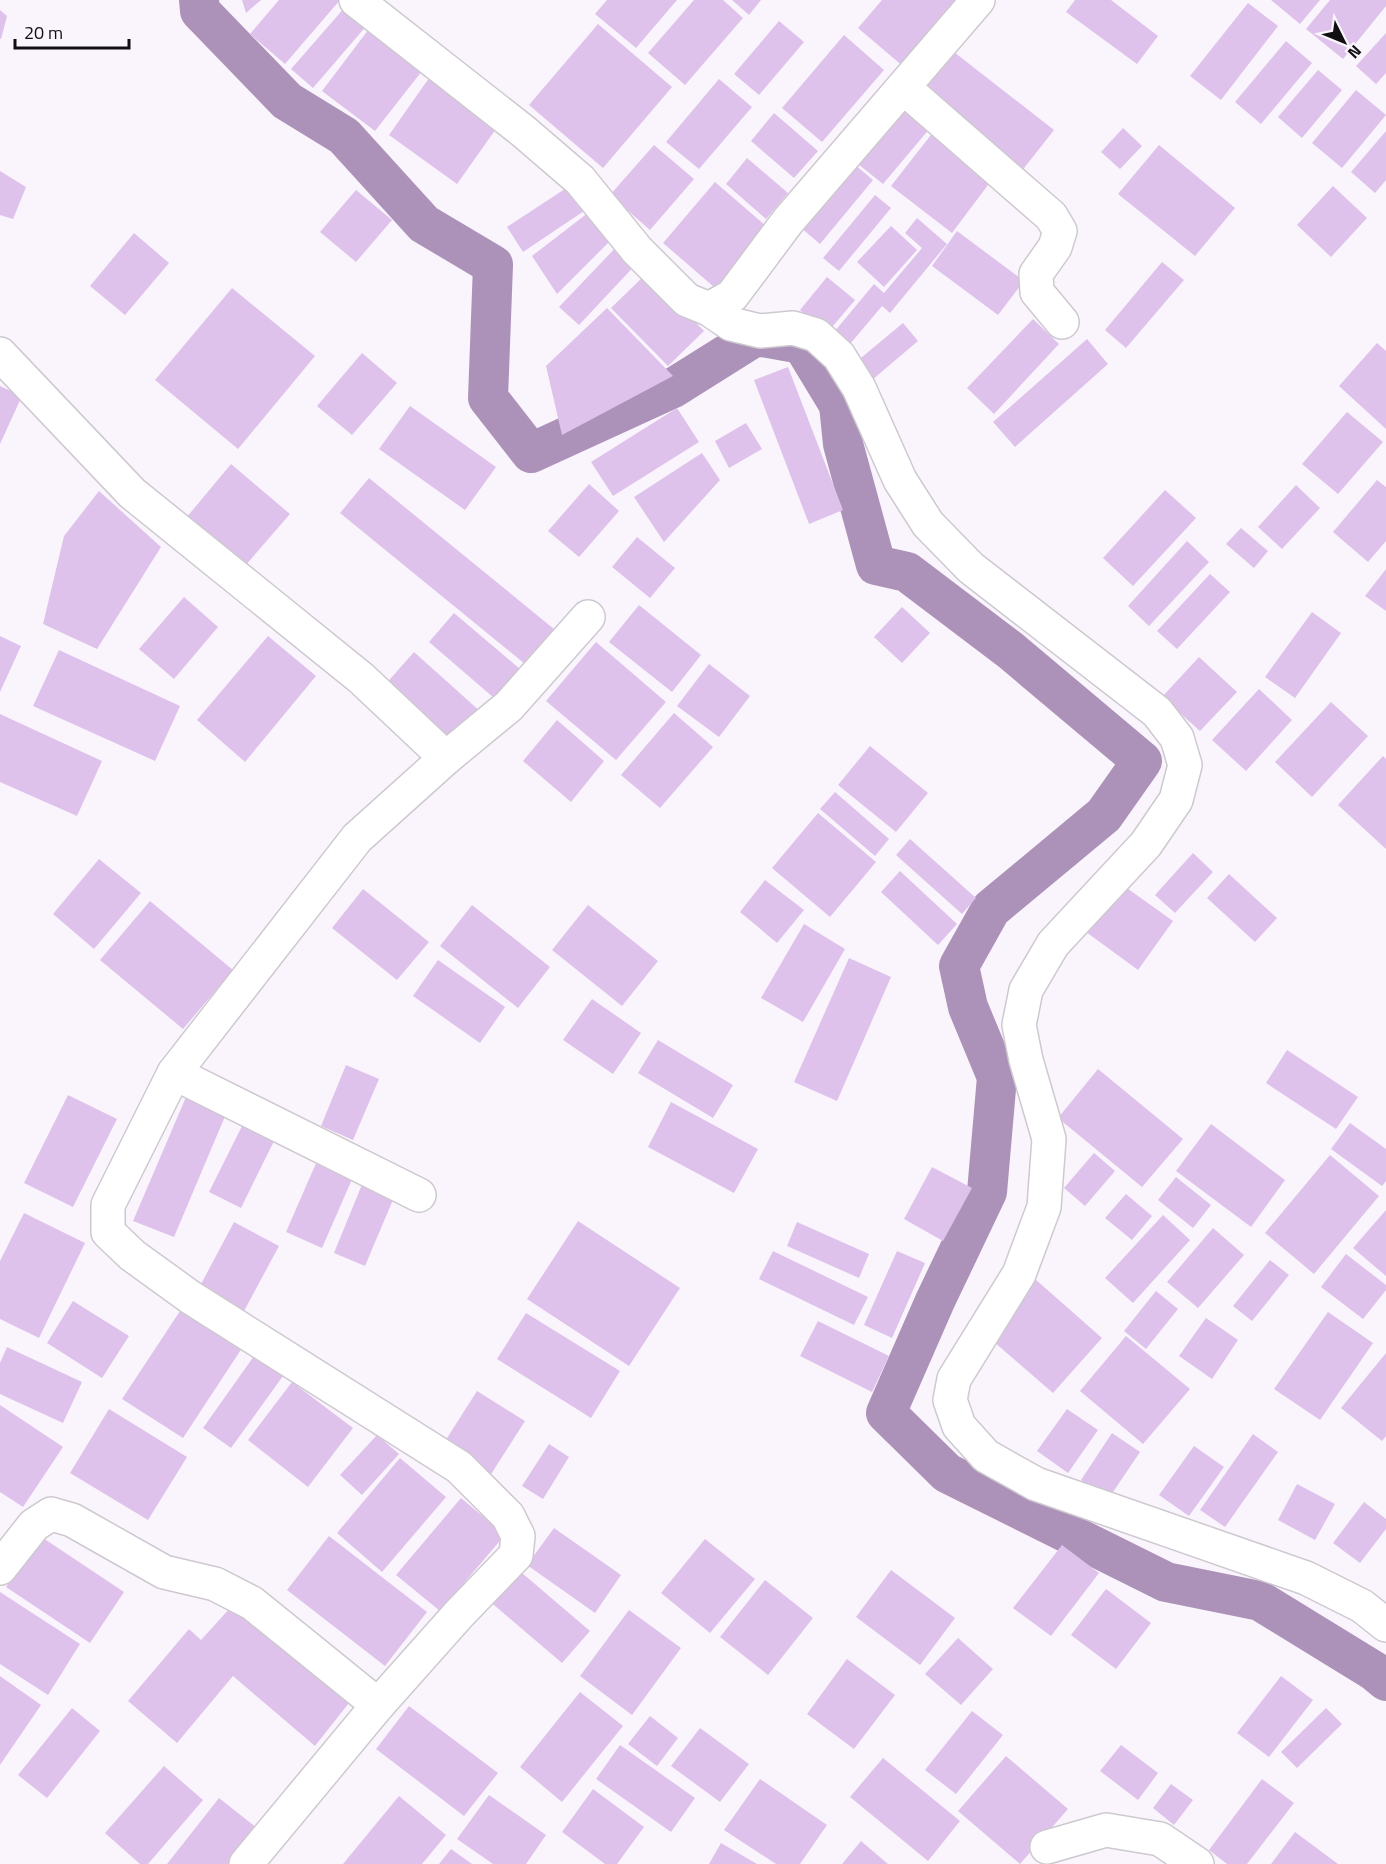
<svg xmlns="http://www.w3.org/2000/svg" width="1386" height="1864" font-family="'Titillium Web',sans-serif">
<rect width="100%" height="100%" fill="#faf5fd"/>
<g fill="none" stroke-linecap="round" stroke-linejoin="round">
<polyline stroke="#ac92b8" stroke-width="40" points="199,0 200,11 287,101 344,136 424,224 493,265 488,398 531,453 673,388 756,336 802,344 839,405 843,444 876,565 907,572 1010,650 1142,761 1104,815 991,909 959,966 968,1007 997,1077 987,1192 935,1301 886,1413 947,1473 1166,1582 1260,1601 1374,1671 1386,1681"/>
</g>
<g fill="#dec2eb">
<polygon points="242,0 261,0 246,13"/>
<polygon points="279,0 340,0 285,64 250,34"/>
<polygon points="607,0 677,0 636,48 595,14"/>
<polygon points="694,0 723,0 743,18 685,85 648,53"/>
<polygon points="732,0 761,0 749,15"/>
<polygon points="882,0 964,0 905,68 858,28"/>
<polygon points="1075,0 1111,0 1158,36 1137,64 1066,12"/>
<polygon points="1271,0 1320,0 1300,24"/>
<polygon points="1330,0 1386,0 1386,6 1343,59 1306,29"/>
<polygon points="1248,3 1278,26 1221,100 1190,76"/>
<polygon points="346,6 368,24 313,88 291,69"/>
<polygon points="0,10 7,16 1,39 0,39"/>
<polygon points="375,21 429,62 375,131 322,91"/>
<polygon points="779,21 804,42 759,95 734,74"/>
<polygon points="598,24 672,87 603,168 529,105"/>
<polygon points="1386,33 1386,73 1376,84 1356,66"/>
<polygon points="844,35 884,70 822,142 782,108"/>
<polygon points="1286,41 1312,63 1261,124 1235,102"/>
<polygon points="954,52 1054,130 1021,172 921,94"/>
<polygon points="1318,70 1342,90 1302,138 1278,117"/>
<polygon points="434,71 503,119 457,184 389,135"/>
<polygon points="719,79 752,107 699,169 666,142"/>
<polygon points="1356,90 1386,115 1342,168 1312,143"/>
<polygon points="906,106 931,127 883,184 858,164"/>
<polygon points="774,113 818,151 794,178 751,141"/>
<polygon points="1123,128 1142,146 1120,169 1101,152"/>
<polygon points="934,131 994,177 952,233 891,186"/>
<polygon points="1386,131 1386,180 1375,193 1351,172"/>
<polygon points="654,145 694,179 650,230 610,195"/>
<polygon points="1159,145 1235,208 1195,256 1118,194"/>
<polygon points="747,158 788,193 766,219 726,184"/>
<polygon points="847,158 873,180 820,244 794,222"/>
<polygon points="0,171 26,187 13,219 0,215"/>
<polygon points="715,182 773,232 721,293 663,243"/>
<polygon points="574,183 590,207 523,252 507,227"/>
<polygon points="1333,186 1367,218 1331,257 1297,225"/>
<polygon points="356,190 392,220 356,262 320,232"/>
<polygon points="875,195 891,208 839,271 823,258"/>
<polygon points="593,209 617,234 557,294 532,256"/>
<polygon points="917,218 947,244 890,313 882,306 845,350 830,337 874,284 884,293 922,248 905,233"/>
<polygon points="891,226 917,250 884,287 857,262"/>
<polygon points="957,231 1024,281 998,315 932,266"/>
<polygon points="134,233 169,263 125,315 90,286"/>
<polygon points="621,242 640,260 579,325 559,307"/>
<polygon points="1162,262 1184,280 1126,348 1105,330"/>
<polygon points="647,273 704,331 668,366 611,308"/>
<polygon points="827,277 855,300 827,333 800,310"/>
<polygon points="232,288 315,356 238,449 155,380"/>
<polygon points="607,308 673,376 562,435 546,366"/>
<polygon points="1033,319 1059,344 994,414 967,388"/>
<polygon points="903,323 918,341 872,380 856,362"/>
<polygon points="1087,339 1108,364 1015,447 993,422"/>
<polygon points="1377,343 1386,351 1386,429 1339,386"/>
<polygon points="362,353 397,383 352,435 317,406"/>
<polygon points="788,367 843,510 809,524 754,380"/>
<polygon points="0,386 22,396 0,444"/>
<polygon points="410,406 496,467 465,510 379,449"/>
<polygon points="677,408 699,442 613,496 591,462"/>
<polygon points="1347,412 1383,442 1338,494 1302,464"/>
<polygon points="746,423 762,449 729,468 715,441"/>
<polygon points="702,453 720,480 664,542 634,497"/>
<polygon points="231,464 290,514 244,567 186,518"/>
<polygon points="369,478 554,629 525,664 340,513"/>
<polygon points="1377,480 1386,487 1386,541 1368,562 1333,532"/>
<polygon points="589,484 619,511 579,557 548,531"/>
<polygon points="1296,485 1320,508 1282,549 1258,527"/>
<polygon points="1165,490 1196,518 1133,586 1103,558"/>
<polygon points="99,491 161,547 97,649 43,624 64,536"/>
<polygon points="1241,528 1268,551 1254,568 1226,544"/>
<polygon points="637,537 675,568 650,598 612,567"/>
<polygon points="1187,541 1209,562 1149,626 1128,606"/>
<polygon points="1386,569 1386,611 1365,596"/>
<polygon points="1210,574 1230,592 1177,649 1157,631"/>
<polygon points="184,597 218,627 174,679 139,649"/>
<polygon points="639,605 701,655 672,692 609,642"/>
<polygon points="902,607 930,633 902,663 874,637"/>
<polygon points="1312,612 1341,633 1295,698 1265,677"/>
<polygon points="454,613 520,669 494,698 429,642"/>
<polygon points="0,636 21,646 0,692"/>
<polygon points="268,636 316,676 245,762 197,720"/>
<polygon points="596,642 666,702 616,760 546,701"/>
<polygon points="59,650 180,706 155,761 33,706"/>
<polygon points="414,652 482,713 452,748 384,686"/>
<polygon points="1199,657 1237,692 1200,731 1162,697"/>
<polygon points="709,664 750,696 719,737 677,706"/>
<polygon points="1259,689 1292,720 1246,771 1212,740"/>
<polygon points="1331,702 1368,736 1312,797 1275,762"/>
<polygon points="674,713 713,747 660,808 621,775"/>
<polygon points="0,714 102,761 77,816 0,782"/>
<polygon points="557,720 604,761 571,802 523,761"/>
<polygon points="870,746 928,793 896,832 838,785"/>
<polygon points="1383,756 1386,759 1386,849 1338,805"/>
<polygon points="835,792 889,839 875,856 820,809"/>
<polygon points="818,813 876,862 830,917 772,868"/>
<polygon points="910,839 976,898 962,914 896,855"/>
<polygon points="1193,853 1213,872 1175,913 1155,895"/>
<polygon points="99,859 141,893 94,949 53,914"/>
<polygon points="900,871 957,924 938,945 881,892"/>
<polygon points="1229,874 1277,918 1255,942 1207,898"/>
<polygon points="765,880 804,910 777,943 740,912"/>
<polygon points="1117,881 1173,921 1138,970 1082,929"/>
<polygon points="363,889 429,942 397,980 332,928"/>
<polygon points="150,901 233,970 183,1029 100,960"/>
<polygon points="472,905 550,967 518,1008 440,946"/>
<polygon points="588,905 658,961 622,1006 552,950"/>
<polygon points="804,924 845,949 803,1022 761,998"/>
<polygon points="849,958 891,977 837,1101 794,1082"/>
<polygon points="438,960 505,1007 480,1043 413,996"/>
<polygon points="592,999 641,1033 613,1074 563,1040"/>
<polygon points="658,1040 733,1085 713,1118 638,1073"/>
<polygon points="1287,1050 1358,1097 1336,1129 1266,1083"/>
<polygon points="346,1065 379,1079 353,1140 321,1126"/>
<polygon points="1098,1069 1183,1139 1142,1187 1058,1118"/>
<polygon points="68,1095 117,1119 73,1207 24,1183"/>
<polygon points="186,1097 226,1114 174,1237 133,1221"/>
<polygon points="671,1102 758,1149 734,1193 648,1147"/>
<polygon points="1350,1123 1386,1149 1386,1181 1382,1186 1331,1149"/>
<polygon points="243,1124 275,1139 241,1208 209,1192"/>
<polygon points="1211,1124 1285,1180 1251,1227 1176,1171"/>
<polygon points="1094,1153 1115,1171 1085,1206 1064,1188"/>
<polygon points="1330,1155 1379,1196 1314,1274 1265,1233"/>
<polygon points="317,1161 353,1177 322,1248 286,1232"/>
<polygon points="932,1167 972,1188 943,1241 904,1219"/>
<polygon points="1176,1177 1211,1205 1193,1228 1158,1200"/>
<polygon points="363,1182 395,1195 365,1266 334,1253"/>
<polygon points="1126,1194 1152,1216 1132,1240 1105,1218"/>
<polygon points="1386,1210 1386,1276 1353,1248"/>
<polygon points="24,1213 85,1243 39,1338 0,1319 0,1261"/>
<polygon points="1163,1215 1190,1240 1133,1303 1105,1278"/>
<polygon points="578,1221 680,1288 629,1366 527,1299"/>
<polygon points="234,1222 279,1246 244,1311 199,1288"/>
<polygon points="797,1222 869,1254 859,1278 787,1246"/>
<polygon points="1213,1228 1244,1255 1198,1308 1167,1282"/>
<polygon points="773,1251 868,1297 854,1325 759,1279"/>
<polygon points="897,1251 925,1263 892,1338 864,1325"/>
<polygon points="1346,1254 1386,1285 1386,1290 1363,1319 1321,1287"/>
<polygon points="1270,1260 1289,1275 1252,1321 1233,1306"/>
<polygon points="1035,1279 1102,1338 1053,1393 986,1335"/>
<polygon points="1156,1291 1178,1309 1146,1349 1124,1331"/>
<polygon points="73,1301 129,1336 102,1378 47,1343"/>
<polygon points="186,1302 246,1342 183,1438 122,1399"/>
<polygon points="1328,1312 1373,1343 1320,1420 1274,1389"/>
<polygon points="526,1313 620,1371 591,1418 497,1359"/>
<polygon points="1206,1318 1238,1340 1212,1379 1179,1356"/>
<polygon points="818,1321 889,1356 872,1392 800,1356"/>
<polygon points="1126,1336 1190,1389 1143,1444 1080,1391"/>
<polygon points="7,1347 82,1382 63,1423 0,1394 0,1363"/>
<polygon points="1386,1353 1386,1436 1382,1441 1341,1408"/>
<polygon points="254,1356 283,1376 231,1448 203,1428"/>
<polygon points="292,1382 353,1428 308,1487 248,1440"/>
<polygon points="477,1391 525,1421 488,1479 440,1449"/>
<polygon points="0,1405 63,1447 23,1507 0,1492"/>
<polygon points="109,1409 187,1457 148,1520 70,1473"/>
<polygon points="1067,1409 1098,1430 1068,1473 1037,1451"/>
<polygon points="1112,1433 1140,1452 1109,1498 1081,1480"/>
<polygon points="1253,1434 1278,1452 1225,1527 1200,1510"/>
<polygon points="377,1435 399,1454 362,1495 340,1475"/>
<polygon points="549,1444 569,1457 543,1499 522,1486"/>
<polygon points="1194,1446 1224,1467 1189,1516 1159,1495"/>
<polygon points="400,1458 446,1497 382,1572 337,1533"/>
<polygon points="1297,1484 1335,1504 1315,1540 1278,1520"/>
<polygon points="461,1498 505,1535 440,1611 396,1575"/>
<polygon points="1364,1502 1386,1519 1386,1529 1360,1563 1333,1543"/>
<polygon points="554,1528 621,1575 595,1613 527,1565"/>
<polygon points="40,1536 124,1592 90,1643 6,1587"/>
<polygon points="329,1536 427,1612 385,1666 287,1590"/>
<polygon points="705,1539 755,1579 710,1633 661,1593"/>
<polygon points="1062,1545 1099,1573 1051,1636 1013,1608"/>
<polygon points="515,1567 590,1631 562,1663 487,1599"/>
<polygon points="891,1570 955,1618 920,1665 856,1617"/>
<polygon points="765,1580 813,1618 768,1675 720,1637"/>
<polygon points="1106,1589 1151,1623 1116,1669 1071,1635"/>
<polygon points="0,1592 80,1644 48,1695 0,1664"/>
<polygon points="231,1607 356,1694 315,1746 233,1676 177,1743 128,1701 189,1629 201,1640"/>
<polygon points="629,1610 681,1648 632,1715 580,1676"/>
<polygon points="958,1638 993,1669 961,1705 925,1674"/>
<polygon points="847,1659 895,1695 854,1749 807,1714"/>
<polygon points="0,1676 41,1705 0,1765"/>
<polygon points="1281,1676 1313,1700 1269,1757 1237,1733"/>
<polygon points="580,1692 623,1726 562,1802 520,1767"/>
<polygon points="409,1706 498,1773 464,1816 376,1749"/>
<polygon points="72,1708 100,1731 47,1798 18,1775"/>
<polygon points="1326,1708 1342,1724 1297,1768 1281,1752"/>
<polygon points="972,1711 1003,1735 956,1794 925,1770"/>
<polygon points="650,1716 678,1738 657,1766 628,1744"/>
<polygon points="700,1728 749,1764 720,1802 671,1766"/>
<polygon points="620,1745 695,1798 671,1832 596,1779"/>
<polygon points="1121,1745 1158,1773 1138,1800 1100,1771"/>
<polygon points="1006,1756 1068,1809 1020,1864 958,1811"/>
<polygon points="883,1758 960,1821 928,1861 850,1797"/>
<polygon points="164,1766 203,1800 148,1864 140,1864 105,1833"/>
<polygon points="760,1779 827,1825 800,1864 776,1864 724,1830"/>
<polygon points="1262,1779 1294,1803 1247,1864 1227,1864 1209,1850"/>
<polygon points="1171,1784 1193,1800 1174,1825 1153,1808"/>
<polygon points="593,1789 644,1827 617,1864 605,1864 562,1832"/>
<polygon points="489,1795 546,1835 526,1864 493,1864 457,1839"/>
<polygon points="399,1796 446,1835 422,1864 343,1864"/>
<polygon points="219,1798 257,1828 229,1864 167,1864"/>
<polygon points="1295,1832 1338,1864 1271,1864"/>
<polygon points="861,1841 888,1864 842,1864"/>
<polygon points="721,1843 757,1864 709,1864"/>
<polygon points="451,1849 472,1864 439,1864"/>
</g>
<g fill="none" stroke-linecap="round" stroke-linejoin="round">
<g stroke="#cec9d0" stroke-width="36">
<g id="minor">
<polyline points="356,0 523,131 580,180 637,250 687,300 709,309 732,296 788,221 978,0"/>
<polyline points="904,88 1051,216 1060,231 1055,247 1036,274 1037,292 1062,322"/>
<polyline points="709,309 731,324 760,331 793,328 816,335 839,356 859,388 900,480 928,524 971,568 1157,712 1177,738 1185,765 1176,800 1146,844 1053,944 1026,990 1019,1025 1026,1060 1049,1139 1044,1207 1019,1274 954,1379 950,1400 959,1426 986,1456 1036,1484 1306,1578 1362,1606 1386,1625"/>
<polyline points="0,354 132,493 361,678 446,758"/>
<polyline points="174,1073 419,1195"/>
<polyline points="0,1568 34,1525 51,1514 72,1520 164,1572 215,1584 252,1603 378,1705"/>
<polyline points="1047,1847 1106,1830 1160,1839 1197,1864"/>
<polyline points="246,1864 378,1705 459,1614 516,1555 518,1536 508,1516 459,1467 190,1297 132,1255 108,1232 108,1205 174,1073 357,838 446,758 509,706 588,617"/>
</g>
</g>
<use href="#minor" stroke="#fff" stroke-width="33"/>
</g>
<g transform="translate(1344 42) rotate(133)" stroke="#faf5fd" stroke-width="4.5" paint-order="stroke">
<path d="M0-4.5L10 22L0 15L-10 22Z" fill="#110f12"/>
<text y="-9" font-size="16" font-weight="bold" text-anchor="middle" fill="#110f12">N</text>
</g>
<path d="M15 39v9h114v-9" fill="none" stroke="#110f12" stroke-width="3"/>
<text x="24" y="39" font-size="18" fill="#110f12" stroke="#faf5fd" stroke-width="4.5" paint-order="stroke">20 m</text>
</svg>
